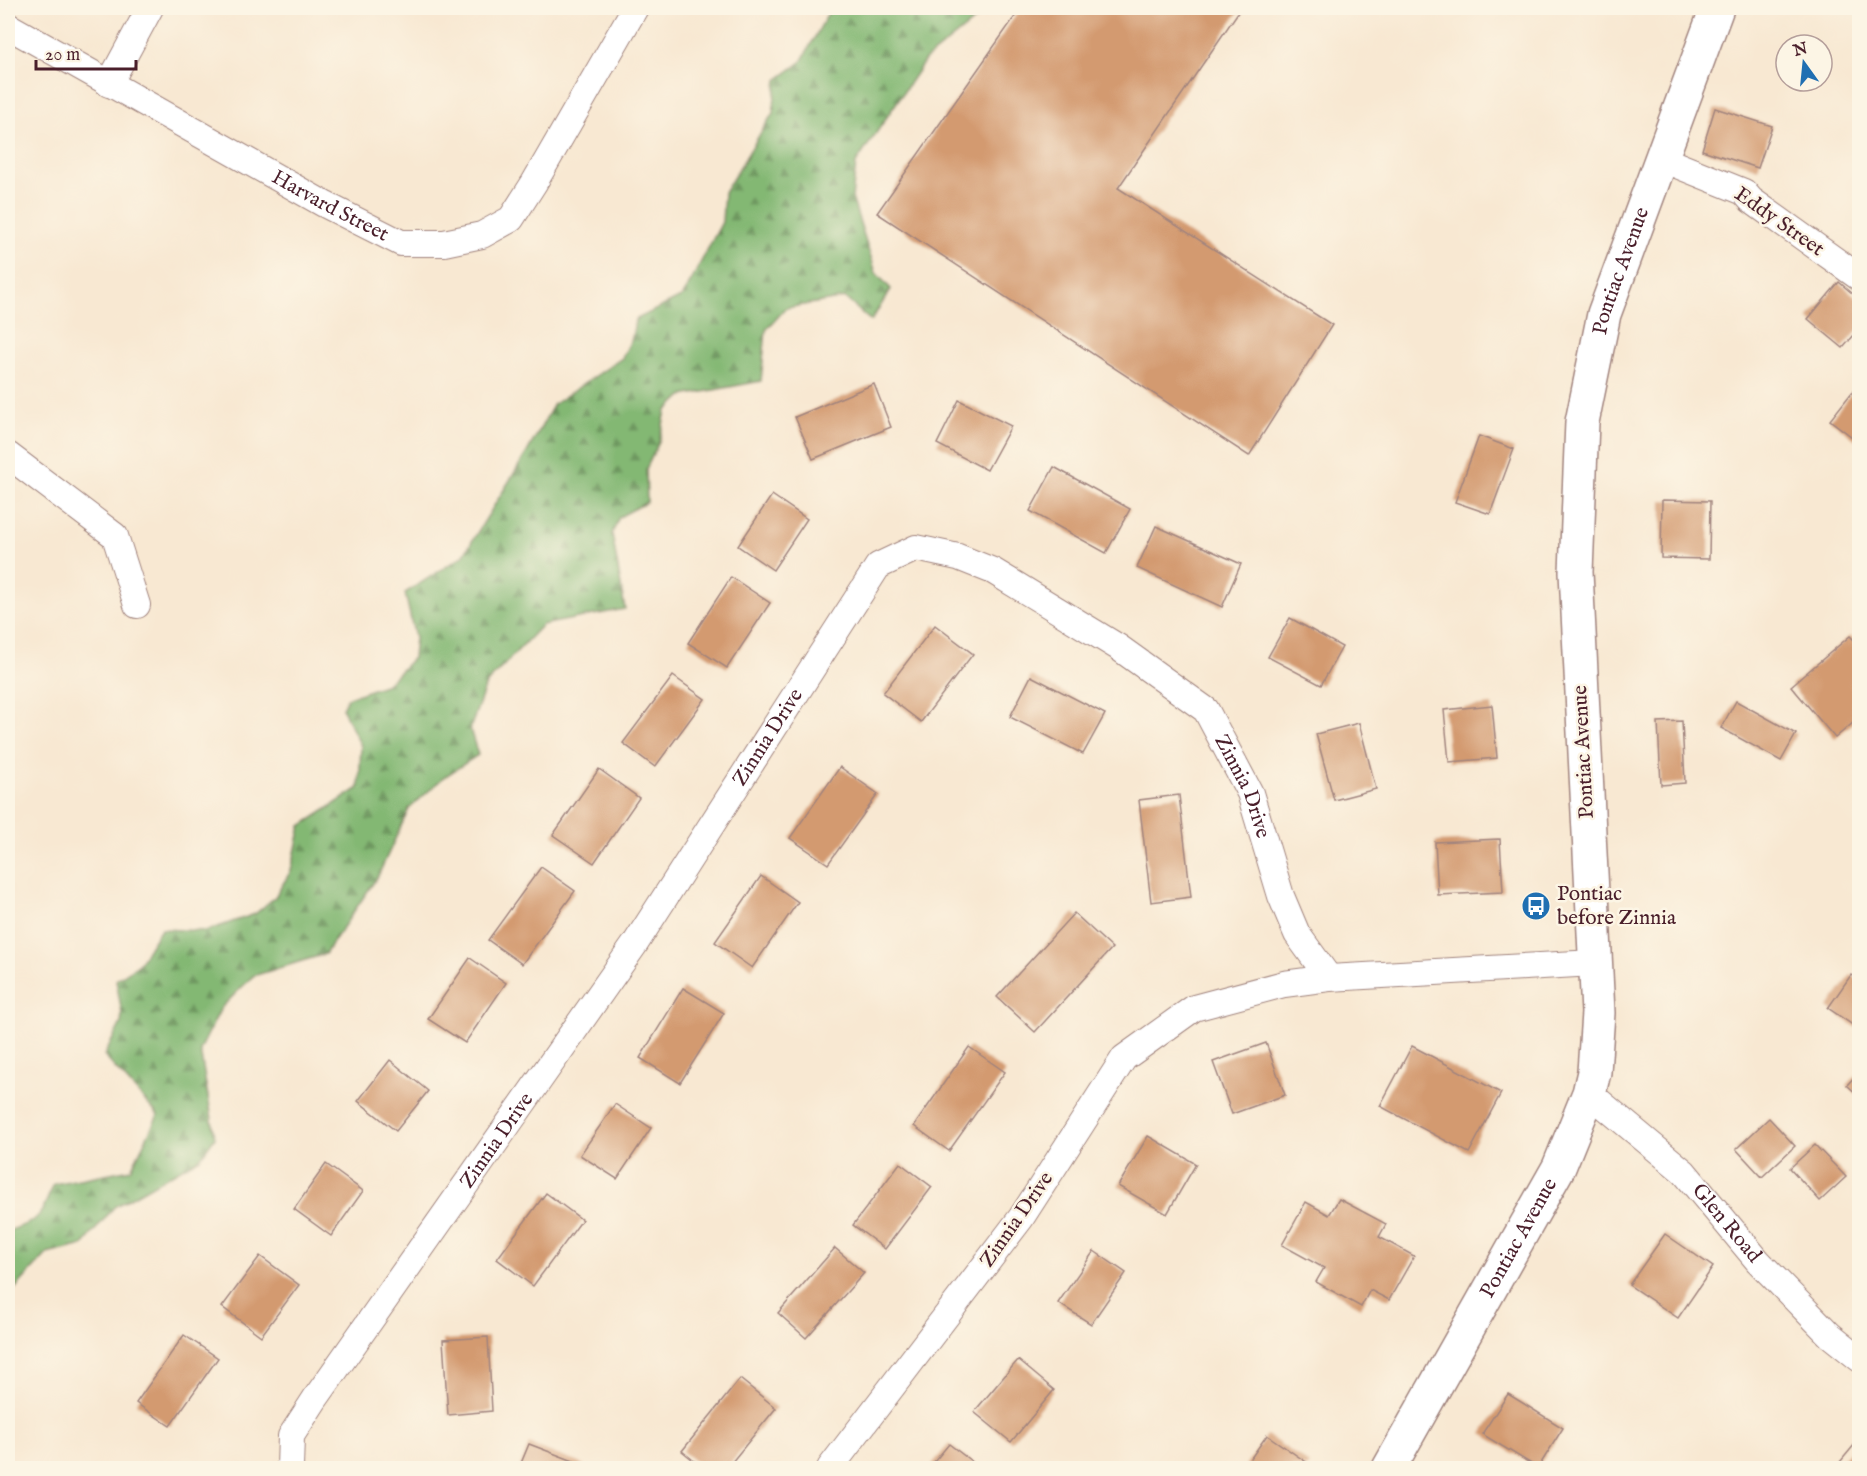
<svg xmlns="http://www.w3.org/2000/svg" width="1867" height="1476" font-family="'IM FELL English',serif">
<defs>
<pattern id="forest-firs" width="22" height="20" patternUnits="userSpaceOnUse" patternTransform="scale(1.5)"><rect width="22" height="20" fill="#83b873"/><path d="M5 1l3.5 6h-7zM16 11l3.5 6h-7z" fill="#6d955f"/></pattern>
</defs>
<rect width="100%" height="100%" fill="#fcf5e5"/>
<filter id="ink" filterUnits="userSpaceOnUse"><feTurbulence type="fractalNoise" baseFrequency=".0167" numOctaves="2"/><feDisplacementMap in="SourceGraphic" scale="12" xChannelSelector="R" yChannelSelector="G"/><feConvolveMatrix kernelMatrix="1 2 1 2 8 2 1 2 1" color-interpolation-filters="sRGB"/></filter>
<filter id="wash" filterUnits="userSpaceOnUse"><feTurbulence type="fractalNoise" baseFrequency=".008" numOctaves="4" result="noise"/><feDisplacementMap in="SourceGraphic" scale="24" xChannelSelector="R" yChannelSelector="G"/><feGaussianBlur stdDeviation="1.35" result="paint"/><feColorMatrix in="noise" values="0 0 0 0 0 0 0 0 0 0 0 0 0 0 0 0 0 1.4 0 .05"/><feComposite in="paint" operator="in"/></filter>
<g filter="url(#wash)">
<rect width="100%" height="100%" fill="#f8e8d2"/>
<path fill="url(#forest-firs)" stroke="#666c4f" stroke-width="1.5" d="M831,8H990L925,60L856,163L852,198L876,273L891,289L871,321L845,298L786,308L766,330L761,381L682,396L666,411L659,442L646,469L647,502L619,517L612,534L625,609L542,625L486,684L470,729L478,755L444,777L409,809L378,876L325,954L253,976L221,1008L200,1050L215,1137L200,1158L114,1207L83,1245L47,1254L8,1296V1231C43,1219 39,1217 54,1184L131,1169L158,1115L104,1056L121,1023L122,1014L116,980L138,965L161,929L206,931L255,914L275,897L291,871L301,826L359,788L361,746L342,708L347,698L387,684L413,658L415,638L405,593L463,556L526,454L554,404L622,358L632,338L635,320L683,296L722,222L724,193L773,113L777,80L801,62Z"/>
<g id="blocks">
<g fill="#d39a6f">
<polygon points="1021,8 1241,8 1118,188 1332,325 1249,456 877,213"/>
<polygon points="1715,108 1772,126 1758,168 1702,150"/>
<polygon points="1839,282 1860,300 1860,328 1843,348 1808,319"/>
<polygon points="874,384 891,427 813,459 795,417"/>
<polygon points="1853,391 1860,396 1860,443 1830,420"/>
<polygon points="959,400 1011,426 987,470 937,444"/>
<polygon points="1479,436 1514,449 1490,514 1455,502"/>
<polygon points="1054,467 1130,509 1106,553 1030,511"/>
<polygon points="772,495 807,519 773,570 738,546"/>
<polygon points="1662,500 1710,501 1709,559 1661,558"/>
<polygon points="1156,526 1241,564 1222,607 1137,568"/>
<polygon points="731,577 770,603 727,668 688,643"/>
<polygon points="1290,618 1342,647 1321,685 1268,657"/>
<polygon points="935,625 973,654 921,722 883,693"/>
<polygon points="1850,636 1860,646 1860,717 1835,738 1791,686"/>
<polygon points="673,676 705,699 655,767 623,743"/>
<polygon points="1031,676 1105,714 1083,754 1010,717"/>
<polygon points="1736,701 1796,734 1781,761 1721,728"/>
<polygon points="1492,705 1497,758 1449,762 1444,710"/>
<polygon points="1682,721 1685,783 1661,785 1658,722"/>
<polygon points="1359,723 1376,789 1334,800 1316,734"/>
<polygon points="840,767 878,794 828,864 790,838"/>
<polygon points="599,769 639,798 594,863 553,835"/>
<polygon points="1179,795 1191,897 1151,902 1139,800"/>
<polygon points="1500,839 1503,892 1438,895 1435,842"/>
<polygon points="541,867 575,891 522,964 488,940"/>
<polygon points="761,876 798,902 752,968 715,942"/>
<polygon points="1074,913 1112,948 1035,1032 997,997"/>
<polygon points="470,958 506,983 465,1043 428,1019"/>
<polygon points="1851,975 1860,981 1860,1030 1828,1008"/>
<polygon points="683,988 724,1013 680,1083 640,1058"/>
<polygon points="1266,1043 1285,1095 1232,1114 1213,1062"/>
<polygon points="1412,1046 1501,1093 1469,1153 1380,1106"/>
<polygon points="969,1047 1005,1072 949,1151 914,1126"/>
<polygon points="390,1060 428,1091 396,1131 358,1101"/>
<polygon points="1860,1071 1860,1097 1847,1085"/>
<polygon points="615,1104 651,1128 617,1179 580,1155"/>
<polygon points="1769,1118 1795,1146 1762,1177 1736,1149"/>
<polygon points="1148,1136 1196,1164 1167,1214 1118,1186"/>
<polygon points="1815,1145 1846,1177 1820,1201 1790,1168"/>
<polygon points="900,1163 932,1187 885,1249 853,1225"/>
<polygon points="326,1164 363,1191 331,1236 294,1209"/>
<polygon points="546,1193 582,1220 533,1286 497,1259"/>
<polygon points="1339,1199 1386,1224 1379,1237 1414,1256 1389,1300 1370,1290 1361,1307 1316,1282 1324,1268 1282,1245 1306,1202 1329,1215"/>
<polygon points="1665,1234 1713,1267 1678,1318 1629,1285"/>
<polygon points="835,1248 864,1273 806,1338 778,1313"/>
<polygon points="1094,1251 1126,1273 1091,1324 1058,1303"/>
<polygon points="260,1256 299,1285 261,1336 222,1307"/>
<polygon points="184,1335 218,1358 170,1426 136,1403"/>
<polygon points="488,1337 492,1411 448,1415 443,1340"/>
<polygon points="1018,1360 1054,1390 1011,1442 974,1412"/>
<polygon points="740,1379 776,1408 727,1468 703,1468 682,1451"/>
<polygon points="1508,1394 1563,1428 1538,1468 1482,1434"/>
<polygon points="1267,1435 1309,1464 1306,1468 1244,1468"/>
<polygon points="529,1444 584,1465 583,1468 519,1468"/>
<polygon points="949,1444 980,1468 929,1468"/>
<polygon points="1855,1444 1860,1448 1860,1468 1835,1468"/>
</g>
</g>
</g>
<g filter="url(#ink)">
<use href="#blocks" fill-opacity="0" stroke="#a1847e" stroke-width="1.5"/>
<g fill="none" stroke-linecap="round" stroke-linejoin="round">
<g stroke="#a1847e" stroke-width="28">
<g id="minor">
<path id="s1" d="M8,26L324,204L401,243H444L482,235L511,219L534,183L635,8"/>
<polyline points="109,84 150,8"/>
<polyline points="1662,159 1744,192 1751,200 1860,278"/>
<polyline points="8,455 115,536 137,605"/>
<polyline points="1329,978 1594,963"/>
<path id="s2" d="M1589,1093L1684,1172L1758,1261L1830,1335L1860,1359"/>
<path id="s3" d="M290,1468L291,1436L315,1399L635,944L878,566L916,548L958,557L993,571L1118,647L1206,710L1250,793L1281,896L1297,934L1329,978L1284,984L1194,1008L1124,1058L1021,1218L830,1468"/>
</g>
</g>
<g stroke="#a1847e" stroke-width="36">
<g id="secondary">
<path id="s4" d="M1389,1468L1559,1167L1589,1093L1594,1072L1598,1013L1576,572L1582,422L1604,314L1717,8"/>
</g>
</g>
<use href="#minor" stroke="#fff" stroke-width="26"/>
<use href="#secondary" stroke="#fff" stroke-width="33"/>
</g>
</g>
<defs>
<g id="bus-disc" transform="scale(1.5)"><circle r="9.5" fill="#1f6fb2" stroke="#fcf5e5"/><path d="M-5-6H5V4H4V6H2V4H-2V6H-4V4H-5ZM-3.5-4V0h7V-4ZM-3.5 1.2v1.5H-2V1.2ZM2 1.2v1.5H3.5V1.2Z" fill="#fff"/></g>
</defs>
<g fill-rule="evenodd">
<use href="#bus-disc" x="1536" y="906"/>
</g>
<g text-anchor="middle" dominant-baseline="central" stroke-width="5" stroke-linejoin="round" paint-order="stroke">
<g font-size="21" fill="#4a1f2b" stroke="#fcf5e5">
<text stroke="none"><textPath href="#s1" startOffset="369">Harvard Street</textPath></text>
<text transform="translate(1779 222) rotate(35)">Eddy Street</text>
<text stroke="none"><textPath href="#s4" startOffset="1254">Pontiac Avenue</textPath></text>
<text stroke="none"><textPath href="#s3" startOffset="878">Zinnia Drive</textPath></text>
<text transform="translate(1584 752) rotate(-93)">Pontiac Avenue</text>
<text stroke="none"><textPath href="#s3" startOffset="1544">Zinnia Drive</textPath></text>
<text stroke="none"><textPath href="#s3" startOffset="392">Zinnia Drive</textPath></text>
<text transform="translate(1017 1220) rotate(-55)">Zinnia Drive</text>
<text stroke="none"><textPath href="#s2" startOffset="190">Glen Road</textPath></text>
<text stroke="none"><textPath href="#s4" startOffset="264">Pontiac Avenue</textPath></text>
</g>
<g font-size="21" fill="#4a1f2b" stroke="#fcf5e5" text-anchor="start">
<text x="1557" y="894">Pontiac<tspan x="1557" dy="24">before Zinnia</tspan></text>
</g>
</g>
<rect width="1867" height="1476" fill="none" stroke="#fcf5e5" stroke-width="30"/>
<g transform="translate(1804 63) rotate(345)"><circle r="28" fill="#fcf5e5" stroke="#b59f9b" stroke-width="1.5"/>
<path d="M0-4.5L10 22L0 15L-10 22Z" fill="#1f6fb2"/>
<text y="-9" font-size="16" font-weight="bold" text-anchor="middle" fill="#4a1f2b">N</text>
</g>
<path d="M36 60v9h100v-9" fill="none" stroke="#4a1f2b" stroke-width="3"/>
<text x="45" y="60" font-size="18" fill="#4a1f2b" stroke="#fcf5e5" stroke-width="4.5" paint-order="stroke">20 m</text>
</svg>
